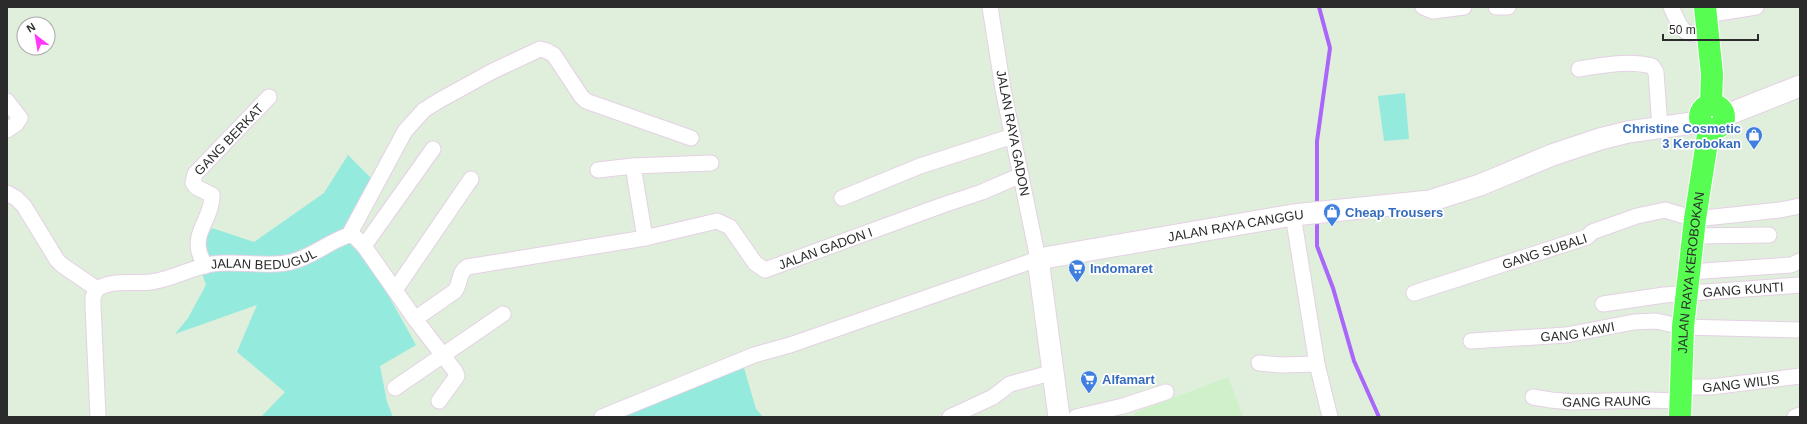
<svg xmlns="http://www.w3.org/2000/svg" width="1807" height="424" font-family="Arial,sans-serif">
<rect width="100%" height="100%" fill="#e0eedc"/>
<polygon fill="#cef1c9" points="1228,377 1243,417 1135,417 1134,413"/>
<g fill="#93eadd">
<polygon points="1405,93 1409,139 1384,141 1378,96"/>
<polygon points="348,155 378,185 352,230 416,345 380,366 387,402 393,417 261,417 285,392 237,352 257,305 175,334 188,318 206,285 201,270 185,273 212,228 254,242 324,193"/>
<polygon points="744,368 756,409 763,417 592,417"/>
</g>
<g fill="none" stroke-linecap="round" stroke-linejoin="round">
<g stroke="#aa65fa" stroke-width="4">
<polyline points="1317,206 1317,141 1330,48 1319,7"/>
<polyline points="1317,219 1317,246 1333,288 1354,361 1379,417"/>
</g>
<g stroke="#e5d1e5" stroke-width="17">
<g id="street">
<polyline points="1423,7 1433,11 1464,7"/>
<polyline points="1496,7 1508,7"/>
<path d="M1671,7C1682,30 1680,35 1708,35"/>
<polyline points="1706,15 1756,7"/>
<path d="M1579,69C1602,65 1629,60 1652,66L1656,72L1660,127"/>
<polyline points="7,101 20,118 16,124 7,130"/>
<polyline points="598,170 633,166"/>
<polyline points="7,193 16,198 24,206 57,260 62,265 97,289"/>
<polyline points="842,198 920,166 1013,136"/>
<polyline points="1293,215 1317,364 1330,417"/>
<polyline points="349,235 405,131 424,110 440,100 493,71 540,49 547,51 554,55 581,96 586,101 691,138"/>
<polyline points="1693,236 1769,235"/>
<polyline points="645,238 633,166 711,163"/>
<polyline points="364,246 433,149"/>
<path id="s1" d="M205,266C203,261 200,256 199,251C194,231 213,215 212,195L196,187L193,183L195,174L269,97"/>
<polyline points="1689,272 1791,265 1800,261"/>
<polyline points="395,290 471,179"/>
<path id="s2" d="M1414,293L1587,237L1592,232L1637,216L1665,210L1695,219L1780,210L1800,206"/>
<path id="s3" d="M1603,304L1664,295L1800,285"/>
<path id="s4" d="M415,319L455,291C461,283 458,273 467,267L645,238L717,221L730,227L755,263L765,270L943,205L982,192L1021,175"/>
<path id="s5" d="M1471,341L1566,335L1634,322L1656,321L1683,327L1800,330"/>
<polyline points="1259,363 1280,365 1317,364"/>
<path id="s6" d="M1681,387H1711L1800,376"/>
<polyline points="395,388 503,314"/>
<path id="s7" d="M1533,397L1551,400L1572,402L1648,400L1680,401"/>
<path id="s8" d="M98,417L93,306V297L97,289C113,279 133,284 151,282C172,279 191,268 212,264C238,260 266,268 291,262C312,257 328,242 349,235L355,237L364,246L415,319L455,371L457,376L439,401"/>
<polyline points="602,417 754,355 790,345 1038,259 1003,89 990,7"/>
<polyline points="950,417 993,397 1010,384 1054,372"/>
<polyline points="1076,417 1123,406 1166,392"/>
<polyline points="1795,417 1800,415"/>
</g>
</g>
<g stroke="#e5d1e5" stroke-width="23">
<g id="secondary">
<polyline points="1724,116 1800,86"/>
<path id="s9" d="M1059,417L1038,259L1293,215L1430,201L1480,185L1552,155L1600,139L1628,132L1700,122"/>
</g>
</g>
<g stroke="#fff" stroke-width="24">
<g id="primary">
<polyline points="1705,7 1712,74 1711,105"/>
<circle cx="1712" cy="117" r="12"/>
<path id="s10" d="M1680,417L1683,327L1695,219L1709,129"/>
</g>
</g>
<use href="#street" stroke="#fff" stroke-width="15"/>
<use href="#secondary" stroke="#fff" stroke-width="21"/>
<use href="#primary" stroke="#57fd51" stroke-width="22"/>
</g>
<defs>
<g id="shop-pin" transform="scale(0.9)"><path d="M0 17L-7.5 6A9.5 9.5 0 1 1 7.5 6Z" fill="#3f7fe0" stroke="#fff"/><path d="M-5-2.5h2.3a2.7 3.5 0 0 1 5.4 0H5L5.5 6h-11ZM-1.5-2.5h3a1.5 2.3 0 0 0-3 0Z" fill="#fff"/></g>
<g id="supermarket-pin" transform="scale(0.9)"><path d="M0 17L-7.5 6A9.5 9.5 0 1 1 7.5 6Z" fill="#3f7fe0" stroke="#fff"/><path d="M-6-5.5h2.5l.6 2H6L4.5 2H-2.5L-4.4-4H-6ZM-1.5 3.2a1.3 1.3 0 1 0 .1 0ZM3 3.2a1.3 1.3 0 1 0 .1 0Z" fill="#fff"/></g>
</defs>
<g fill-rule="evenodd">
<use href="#shop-pin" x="1754" y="135"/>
<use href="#shop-pin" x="1332" y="212"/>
<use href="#supermarket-pin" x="1077" y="268"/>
<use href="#supermarket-pin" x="1089" y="379"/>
</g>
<g text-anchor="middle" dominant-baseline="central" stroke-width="3.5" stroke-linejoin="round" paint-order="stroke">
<g font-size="13" font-weight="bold" fill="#366cbe" stroke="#fff" text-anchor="start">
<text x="1741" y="128" text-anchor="end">Christine Cosmetic<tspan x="1741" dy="15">3 Kerobokan</tspan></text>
<text x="1345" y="212">Cheap Trousers</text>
<text x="1090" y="268">Indomaret</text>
<text x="1102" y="379">Alfamart</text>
</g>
<g font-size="13" fill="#2b2b2b" stroke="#fff">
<text transform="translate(1013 133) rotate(79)">JALAN RAYA GADON</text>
<text stroke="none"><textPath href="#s1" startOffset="155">GANG BERKAT</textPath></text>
<text stroke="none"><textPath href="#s9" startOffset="360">JALAN RAYA CANGGU</textPath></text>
<text stroke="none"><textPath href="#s4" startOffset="465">JALAN GADON I</textPath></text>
<text stroke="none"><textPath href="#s2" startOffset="137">GANG SUBALI</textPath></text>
<text stroke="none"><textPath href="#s8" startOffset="300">JALAN BEDUGUL</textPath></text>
<text stroke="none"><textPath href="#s10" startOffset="145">JALAN RAYA KEROBOKAN</textPath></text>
<text stroke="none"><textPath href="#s3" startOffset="141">GANG KUNTI</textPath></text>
<text stroke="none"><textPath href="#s5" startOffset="107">GANG KAWI</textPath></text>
<text stroke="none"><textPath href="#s6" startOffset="60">GANG WILIS</textPath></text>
<text stroke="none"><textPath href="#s7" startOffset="74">GANG RAUNG</textPath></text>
</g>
</g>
<rect width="1807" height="424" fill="none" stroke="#2b2b2b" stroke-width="16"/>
<g transform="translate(36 36) rotate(329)"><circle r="19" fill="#ffffff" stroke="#aaaaaa"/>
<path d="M0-3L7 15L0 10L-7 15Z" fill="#ff38fc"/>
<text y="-6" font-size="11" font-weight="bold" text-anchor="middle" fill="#2b2b2b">N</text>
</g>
<path d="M1663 34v6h95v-6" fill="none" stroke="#2b2b2b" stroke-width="2"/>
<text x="1669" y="34" font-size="12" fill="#2b2b2b" stroke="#ffffff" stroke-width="3" paint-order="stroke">50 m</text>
</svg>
